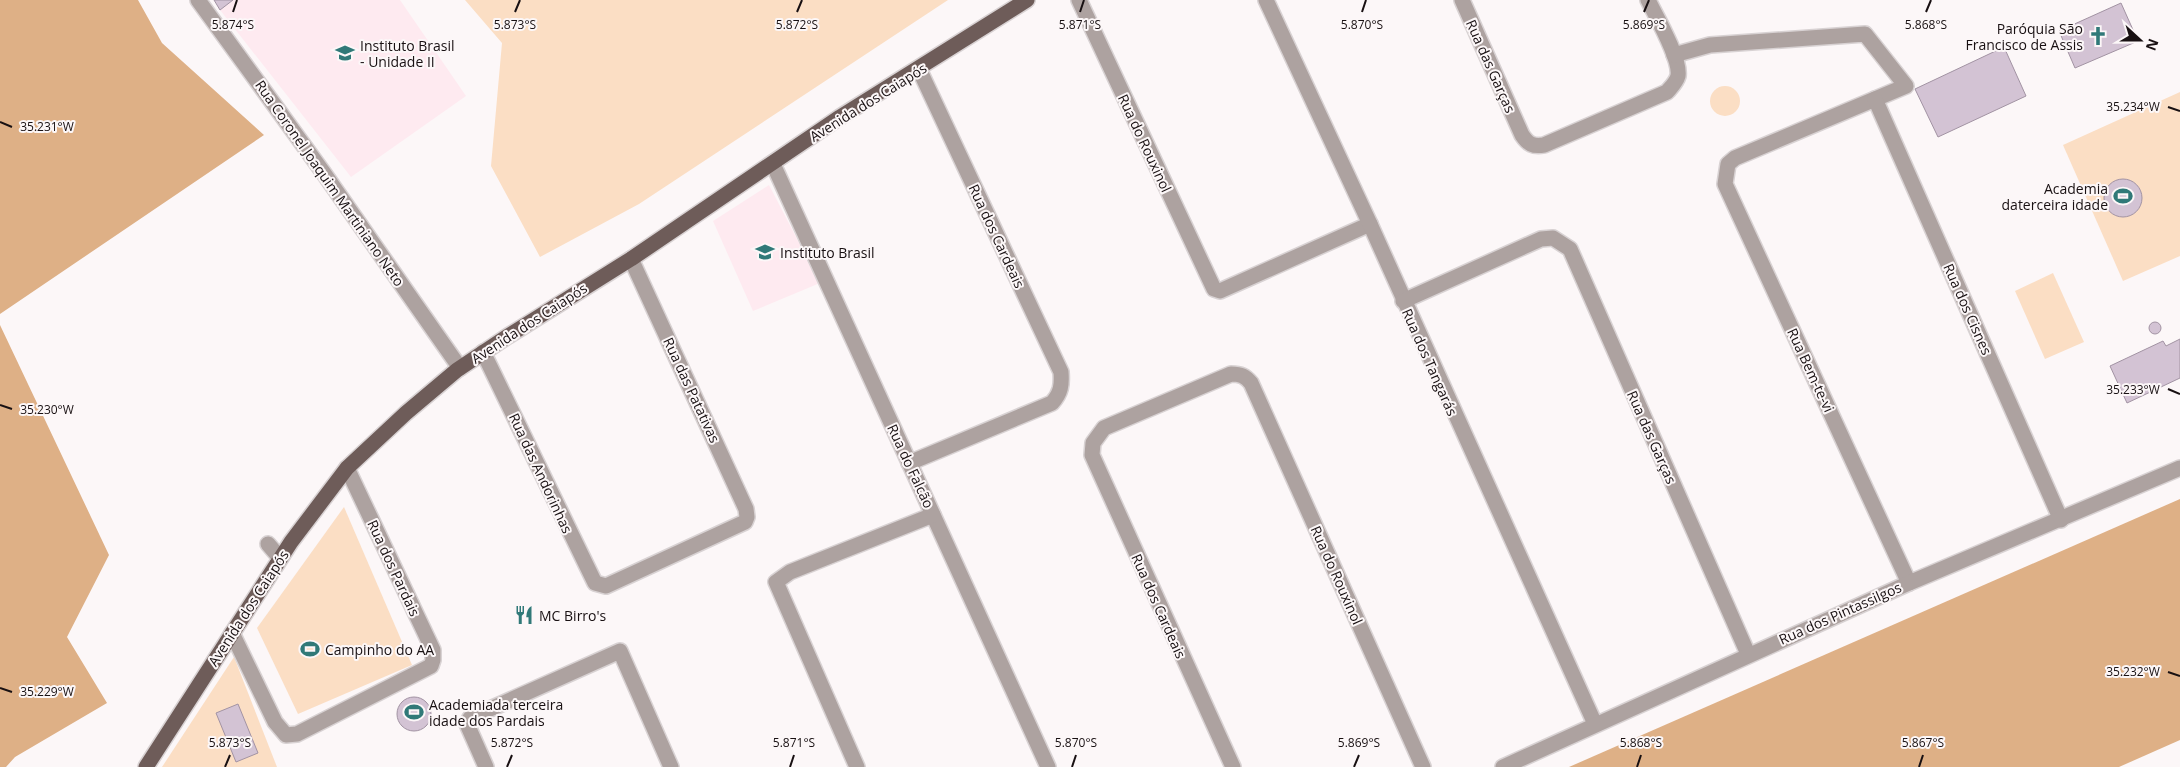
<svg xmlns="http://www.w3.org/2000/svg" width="2180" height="767" font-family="'Open Sans',sans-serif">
<rect width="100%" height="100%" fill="#fcf7f8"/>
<g fill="#feeaf0">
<polygon points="233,0 400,0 466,96 351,177 220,10"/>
<polygon points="769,185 820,283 753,311 713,221"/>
</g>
<g fill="#fbdec4">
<polygon points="465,0 948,0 639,204 540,257 491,166 502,43"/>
<circle cx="1725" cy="101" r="15"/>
<polygon points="2180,92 2180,256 2123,281 2063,145"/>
<polygon points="2053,273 2084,342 2045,359 2015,291"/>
<polygon points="344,507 412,665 298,714 257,628"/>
<polygon points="234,657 277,767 162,767"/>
</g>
<g fill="#deb086">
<polygon points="0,0 138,0 162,43 264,135 0,314"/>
<polygon points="0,325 109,555 67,637 107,703 15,757 6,767 0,767"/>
<polygon points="2180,499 2180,740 2119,767 1569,767"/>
</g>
<g fill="#d3c3d4" stroke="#a293a3">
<polygon points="214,0 233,0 220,10"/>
<polygon points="2121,3 2138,41 2075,68 2059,31"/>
<polygon points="2004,47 2026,96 1938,137 1915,89"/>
<circle cx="2123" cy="198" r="19"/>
<circle cx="2155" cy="328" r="6"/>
<polygon points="2180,339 2180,378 2127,403 2110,366 2163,341 2166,346"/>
<circle cx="414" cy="714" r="17"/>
<polygon points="238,704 258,753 236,762 216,713"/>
</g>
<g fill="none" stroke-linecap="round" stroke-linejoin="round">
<g stroke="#d8d2d3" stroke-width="18">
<g id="minor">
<polyline points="198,0 323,172 460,368"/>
<polyline points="1079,0 1214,289 1220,291 1370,224"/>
<polyline points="1266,0 1370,224 1595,724"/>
<path d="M1462,0L1522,135C1528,144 1533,147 1544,145L1667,92C1671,87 1676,83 1678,76C1681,59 1656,16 1648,0"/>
<polyline points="1674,55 1710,45 1865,34 1906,86 1735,158 1728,164 1725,184 1909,583"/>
<polyline points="1875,99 2061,520"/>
<polyline points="773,164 1048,767"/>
<polyline points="1403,301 1541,239 1553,238 1570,249 1748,654"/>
<polyline points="483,352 595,583 606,586 745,522 747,517 746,509 631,259"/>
<path d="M909,463L1052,403C1061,393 1062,385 1061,372L919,69"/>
<polyline points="268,544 280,558"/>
<polyline points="232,633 275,722 286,735 297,734 431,666 433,660 433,650 347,468"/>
<polyline points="486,767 467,724 470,718 620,651 671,767"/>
<polyline points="857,767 776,582 790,572 933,515"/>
<path d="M1233,767L1092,455L1093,443L1104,428L1231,374C1241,374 1245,376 1251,383L1423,767"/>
<polyline points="1503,767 1909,583 2180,468"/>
</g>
</g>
<g stroke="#d8d2d3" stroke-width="18">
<polyline id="major" points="146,767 291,542 347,468 406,413 457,370 508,336 631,259 840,117 1027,0"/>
</g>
<use href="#minor" stroke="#ada2a0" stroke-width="15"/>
<use href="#major" stroke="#6e5c59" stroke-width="15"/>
</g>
<path fill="none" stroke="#181012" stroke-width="2" d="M233,12L237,0M515,12L520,0M797,12L802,0M1080,12L1084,0M1362,12L1366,0M1644,12L1649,0M1926,12L1931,0M2168,107L2180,111M0,122L12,127M2168,389L2180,394M0,405L12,409M2168,672L2180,676M0,688L12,692M225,767L230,755M507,767L512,755M790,767L794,755M1072,767L1076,755M1354,767L1359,755M1637,767L1641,755M1919,767L1923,755"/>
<defs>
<g id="church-bare" transform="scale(1.5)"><path d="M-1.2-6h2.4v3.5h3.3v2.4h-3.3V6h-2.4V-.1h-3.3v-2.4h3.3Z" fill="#307978" stroke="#fcf7f8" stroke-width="2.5" paint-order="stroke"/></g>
<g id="school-bare" transform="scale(1.5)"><path d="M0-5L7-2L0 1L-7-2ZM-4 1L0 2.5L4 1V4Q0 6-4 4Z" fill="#307978" stroke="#fcf7f8" stroke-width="2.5" paint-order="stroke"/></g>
<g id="stadium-bare" transform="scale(1.5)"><path d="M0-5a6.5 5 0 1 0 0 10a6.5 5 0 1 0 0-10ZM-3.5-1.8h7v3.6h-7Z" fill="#307978" stroke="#fcf7f8" stroke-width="2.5" paint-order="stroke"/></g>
<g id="restaurant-bare" transform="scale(1.5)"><path d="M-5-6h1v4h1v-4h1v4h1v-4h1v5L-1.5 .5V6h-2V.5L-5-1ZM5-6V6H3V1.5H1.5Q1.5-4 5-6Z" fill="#307978" stroke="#fcf7f8" stroke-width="2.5" paint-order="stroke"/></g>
</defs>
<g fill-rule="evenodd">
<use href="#church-bare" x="2098" y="36"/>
<use href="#school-bare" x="345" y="53"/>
<use href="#stadium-bare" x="2123" y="196"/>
<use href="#school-bare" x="765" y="252"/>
<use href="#restaurant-bare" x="524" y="615"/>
<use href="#stadium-bare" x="310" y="649"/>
<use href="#stadium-bare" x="414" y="712"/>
</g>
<g text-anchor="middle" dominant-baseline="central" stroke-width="4" stroke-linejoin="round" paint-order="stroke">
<g font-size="14" fill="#181012" stroke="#fcf7f8" text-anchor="start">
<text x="2083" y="28" text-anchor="end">Paróquia São<tspan x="2083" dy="16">Francisco de Assis</tspan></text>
<text x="360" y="45">Instituto Brasil<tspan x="360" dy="16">- Unidade II</tspan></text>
<text x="2108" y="188" text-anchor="end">Academia<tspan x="2108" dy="16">daterceira idade</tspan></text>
<text x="780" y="252">Instituto Brasil</text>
<text x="539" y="615">MC Birro's</text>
<text x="325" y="649">Campinho do AA</text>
<text x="429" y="704">Academiada terceira<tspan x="429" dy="16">idade dos Pardais</tspan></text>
</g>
<g font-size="14" fill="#181012" stroke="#fcf7f8">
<text transform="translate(1491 66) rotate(66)">Rua das Garças</text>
<text transform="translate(868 102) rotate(-32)">Avenida dos Caiapós</text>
<text transform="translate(1145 143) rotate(65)">Rua do Rouxinol</text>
<text transform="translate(330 183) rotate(55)">Rua Coronel Joaquim Martiniano Neto</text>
<text transform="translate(997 236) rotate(65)">Rua dos Cardeais</text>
<text transform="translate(1968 309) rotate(66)">Rua dos Cisnes</text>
<text transform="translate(529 323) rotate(-33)">Avenida dos Caiapós</text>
<text transform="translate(1430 362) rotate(66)">Rua dos Tangarás</text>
<text transform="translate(1811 370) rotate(65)">Rua Bem-te-vi</text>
<text transform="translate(692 390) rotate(65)">Rua das Patativas</text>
<text transform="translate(1652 437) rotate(66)">Rua das Garças</text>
<text transform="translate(911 466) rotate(65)">Rua do Falcão</text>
<text transform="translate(541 473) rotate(65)">Rua das Andorinhas</text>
<text transform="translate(394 568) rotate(65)">Rua dos Pardais</text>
<text transform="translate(1337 575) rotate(66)">Rua do Rouxinol</text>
<text transform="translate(1159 606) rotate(66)">Rua dos Cardeais</text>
<text transform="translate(248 608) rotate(-57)">Avenida dos Caiapós</text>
<text transform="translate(1840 613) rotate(-24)">Rua dos Pintassilgos</text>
</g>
</g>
<g font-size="12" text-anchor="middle" fill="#181012" stroke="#fcf7f8" stroke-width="4" stroke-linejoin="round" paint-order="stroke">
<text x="233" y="29">5.874°S</text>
<text x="515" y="29">5.873°S</text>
<text x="797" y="29">5.872°S</text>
<text x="1080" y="29">5.871°S</text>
<text x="1362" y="29">5.870°S</text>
<text x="1644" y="29">5.869°S</text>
<text x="1926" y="29">5.868°S</text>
<text x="2133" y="111">35.234°W</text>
<text x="47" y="131">35.231°W</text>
<text x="2133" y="394">35.233°W</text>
<text x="47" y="414">35.230°W</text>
<text x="2133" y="676">35.232°W</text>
<text x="47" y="696">35.229°W</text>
<text x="230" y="747">5.873°S</text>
<text x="512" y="747">5.872°S</text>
<text x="794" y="747">5.871°S</text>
<text x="1076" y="747">5.870°S</text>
<text x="1359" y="747">5.869°S</text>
<text x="1641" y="747">5.868°S</text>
<text x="1923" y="747">5.867°S</text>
</g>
<g transform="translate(2140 40) rotate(111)" stroke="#fcf7f8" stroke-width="4" paint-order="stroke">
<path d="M0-4L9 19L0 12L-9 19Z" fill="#181012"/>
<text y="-8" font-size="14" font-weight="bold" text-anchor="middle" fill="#181012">N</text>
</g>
</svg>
